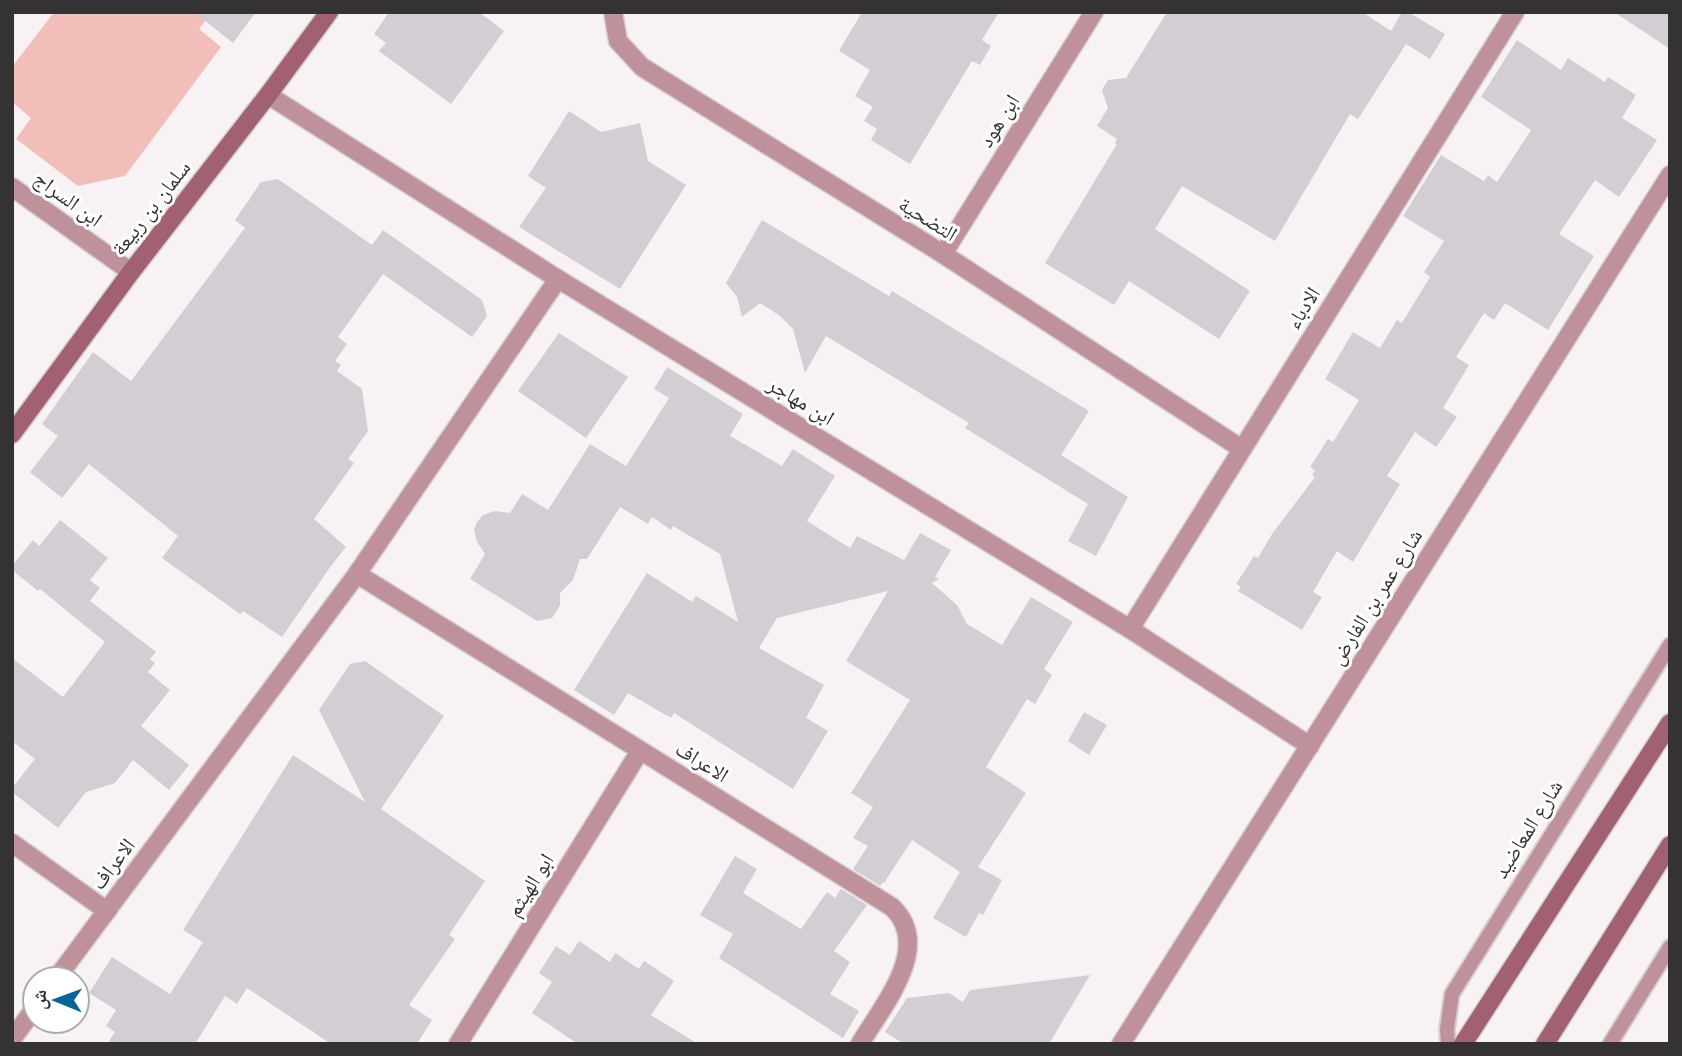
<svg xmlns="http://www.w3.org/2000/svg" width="1682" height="1056" font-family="Roboto,'Noto Naskh Arabic',sans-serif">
<rect width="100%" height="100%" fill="#f8f2f5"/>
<polygon fill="#f2beb9" points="54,12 212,12 199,29 221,47 125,176 78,186 16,139 31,118 12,102 12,67"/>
<g fill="#d2ced3">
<polygon points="194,12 256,12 233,43"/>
<polygon points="389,12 479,12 504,31 451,104 379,51 386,43 374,34"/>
<polygon points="862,12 999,12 982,40 991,46 980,65 972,61 910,164 871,140 877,129 864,121 873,107 855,96 870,70 839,51"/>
<polygon points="1167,12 1362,12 1391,31 1402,12 1408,12 1445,34 1430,59 1406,44 1358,119 1350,114 1275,241 1182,186 1155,229 1250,291 1219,339 1129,281 1114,305 1045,263 1117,144 1115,143 1117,139 1097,126 1108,108 1102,90 1108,80 1126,78"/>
<polygon points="1614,12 1670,12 1670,49"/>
<polygon points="1517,40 1561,70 1568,58 1605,82 1608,77 1636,95 1622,118 1657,140 1619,197 1595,180 1559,234 1594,256 1548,330 1505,303 1494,320 1484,313 1456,357 1469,365 1443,408 1457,417 1436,447 1415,432 1387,476 1400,484 1353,562 1337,551 1313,592 1322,597 1302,630 1238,591 1241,587 1236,584 1254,556 1258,558 1272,534 1315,477 1312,475 1315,470 1310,467 1328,439 1333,442 1359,400 1325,379 1353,332 1380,348 1397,320 1402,323 1430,277 1424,272 1444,241 1403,216 1441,155 1484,181 1488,175 1497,182 1531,130 1481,97"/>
<polygon points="569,111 601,132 640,123 648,161 686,185 620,289 519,227 546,188 528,176"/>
<polygon points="278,179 372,245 383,230 482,300 487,316 472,337 383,274 338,337 347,344 335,361 341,365 337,371 362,389 368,431 348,459 354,463 314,519 346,547 331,566 282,637 243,611 240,614 162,558 178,536 89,464 62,498 30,472 58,436 42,424 93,352 131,381 245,228 235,220 261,182"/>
<polygon points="762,220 889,296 892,291 1089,411 1061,455 1128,497 1096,556 1068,541 1088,504 965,428 969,423 826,336 805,373 793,329 780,316 760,303 742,317 737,297 726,283"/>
<polygon points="559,333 628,377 586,438 518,391"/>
<polygon points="667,367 743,414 730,436 782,466 793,449 835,476 807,521 850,548 857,536 904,560 920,533 951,550 935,577 939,579 932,583 957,605 967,624 1002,645 1031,597 1073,622 1044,669 1052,675 1035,704 1027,699 986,767 1026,793 978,867 1002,880 983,915 979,913 966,937 933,918 960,872 912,840 884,883 883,882 880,886 853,869 868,846 853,838 873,807 851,793 910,700 846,661 888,591 777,618 759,648 824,685 806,718 828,731 793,789 674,713 671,718 628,693 614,715 574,690 647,573 692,602 696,596 738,622 720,554 673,526 671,530 652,517 648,524 620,507 587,559 580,559 573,580 560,593 560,605 552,618 537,621 470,579 485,554 477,542 474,530 477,522 483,515 495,511 510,513 522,494 548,510 590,444 626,466 669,398 654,389"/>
<polygon points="60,520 108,558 90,580 100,588 90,601 156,652 150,659 155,663 148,672 170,690 141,726 189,765 169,790 133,760 115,783 86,792 58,828 12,792 12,788 35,759 12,741 12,658 63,697 105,642 40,589 38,591 12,570 12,566 33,540 39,546"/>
<polygon points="365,661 444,716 381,809 485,881 449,935 455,939 409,1005 432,1020 417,1044 331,1044 247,988 237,1004 225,996 195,1044 107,1044 115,1032 106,1026 116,1010 89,993 112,957 170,994 203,942 183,930 293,755 365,802 319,710 350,664"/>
<polygon points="1084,712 1107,725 1089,755 1068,741"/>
<polygon points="735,856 757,869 743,893 801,929 827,892 835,898 841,889 867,905 834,951 850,962 830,994 859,1011 843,1038 719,958 733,934 700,915"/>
<polygon points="579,941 610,962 615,953 639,969 644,961 674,981 651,1015 698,1044 578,1044 532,1013 552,982 539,973 556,946 570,955"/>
<polygon points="1090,975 1049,1044 904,1044 885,1032 907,998 949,993 963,1002 970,990"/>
</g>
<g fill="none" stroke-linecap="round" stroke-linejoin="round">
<g stroke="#d5cfd2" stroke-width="18">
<g id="lane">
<polyline points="1448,1044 1447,1029 1452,994 1670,645"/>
<polyline points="1610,1044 1670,947"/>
</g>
</g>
<g stroke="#d5cfd2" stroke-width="21">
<g id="street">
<polyline points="613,12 618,41 642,67 943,254 1242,449"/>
<polyline points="268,95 558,279 1130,629 1310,746"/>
<polyline points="12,187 131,272"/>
<polyline points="943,254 1094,12"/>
<path d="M357,574L892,907C934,947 882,1006 860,1044"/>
<polyline points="1130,629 1515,12"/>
<polyline points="12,843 107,911"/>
<polyline points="56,979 357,574 558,279"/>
<polyline points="12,1039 35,1008"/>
<polyline points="458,1044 640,751"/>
<polyline points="1121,1044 1670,175"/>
</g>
</g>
<g stroke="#d5cfd2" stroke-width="21">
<g id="secondary">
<polyline points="12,434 131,272 268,95 329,12"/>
<polyline points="1463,1044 1670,723"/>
<polyline points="1545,1044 1670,845"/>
</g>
</g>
<use href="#lane" stroke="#bf919b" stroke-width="14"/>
<use href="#street" stroke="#bf919b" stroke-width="18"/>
<use href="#secondary" stroke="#a16171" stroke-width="18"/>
</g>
<g text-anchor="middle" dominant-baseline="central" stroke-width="6" stroke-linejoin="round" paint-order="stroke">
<g font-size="21" fill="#353234" stroke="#fff">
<text transform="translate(999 121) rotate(-58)">ابن هود</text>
<text transform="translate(68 199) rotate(36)">ابن السراج</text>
<text transform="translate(151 208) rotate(-52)">سلمان بن ربيعة</text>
<text transform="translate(928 219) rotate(32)">التضحية</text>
<text transform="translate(1303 308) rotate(-58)">الادباء</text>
<text transform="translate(801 401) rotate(31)">ابن مهاجر</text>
<text transform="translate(1376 597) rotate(-58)">شارع عمر بن الفارض</text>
<text transform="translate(702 762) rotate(32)">الاعراف</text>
<text transform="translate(1528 829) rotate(-58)">شارع المعاضيد</text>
<text transform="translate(113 864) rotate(-53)">الاعراف</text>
<text transform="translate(530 885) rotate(-58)">ابو الهيثم</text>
</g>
</g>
<rect width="1682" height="1056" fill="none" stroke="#353234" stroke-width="28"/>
<g transform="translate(56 1000) rotate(271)"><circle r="33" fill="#ffffff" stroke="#aeadae" stroke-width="2"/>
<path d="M0-5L12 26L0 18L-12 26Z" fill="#0c6495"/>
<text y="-10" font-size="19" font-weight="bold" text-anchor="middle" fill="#353234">ش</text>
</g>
</svg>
